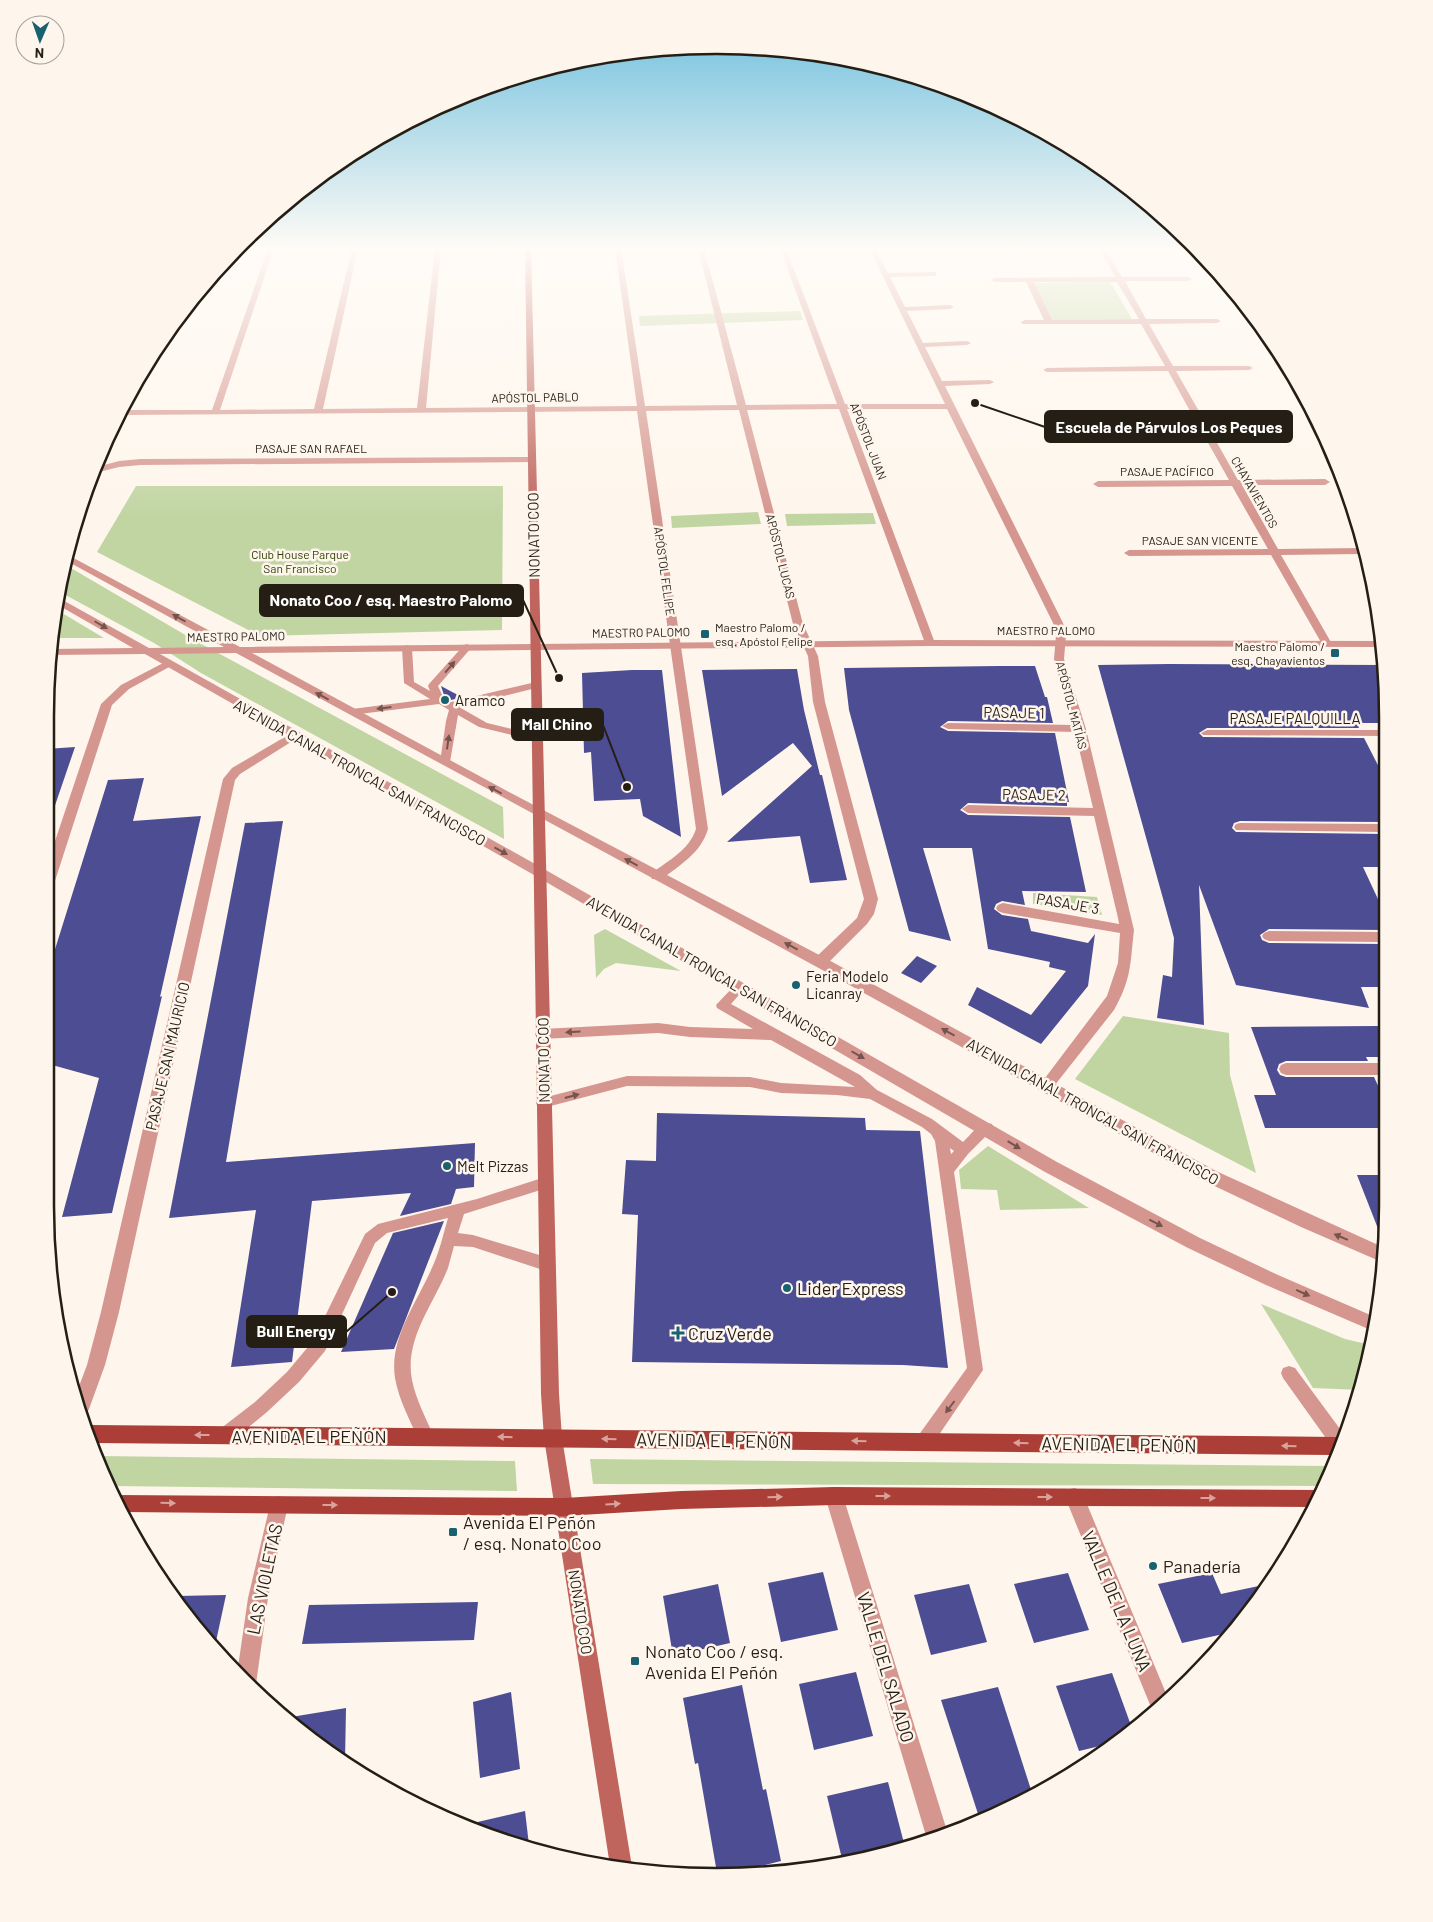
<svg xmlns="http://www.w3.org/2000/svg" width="1433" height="1922" font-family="Barlow,sans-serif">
<rect width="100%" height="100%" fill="#fef6ec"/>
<g fill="#c1d5a3">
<polygon points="1110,282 1132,319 1052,320 1034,283"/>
<polygon points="800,311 803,320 640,326 639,316"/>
<polygon points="136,486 503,486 502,630 260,636 97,552"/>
<polygon points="758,512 761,524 672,528 671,516"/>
<polygon points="873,513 876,524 787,526 785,514"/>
<polygon points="64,564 194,640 503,807 504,839 201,673 154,643 60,592"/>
<polygon points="57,610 104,638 52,638"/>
<polygon points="1033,893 1097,897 1102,915 1033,904"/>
<polygon points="605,929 681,971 616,963 604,969 596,978 594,935"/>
<polygon points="1123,1016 1229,1033 1230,1075 1256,1173 1075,1079"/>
<polygon points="988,1146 1089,1208 1000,1210 997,1190 961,1189 959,1170"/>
<polygon points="1261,1304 1345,1339 1371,1345 1365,1380 1361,1390 1313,1388"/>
<polygon points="100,1456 515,1461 517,1491 112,1486"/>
<polygon points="590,1459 1329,1466 1321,1486 593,1484"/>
</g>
<g fill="#4c4d92">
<polygon points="1169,664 1382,665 1383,723 1357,723 1359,728 1207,728 1199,733 1203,737 1364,738 1383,775 1384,822 1240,821 1234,823 1232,828 1236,832 1384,834 1384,867 1363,867 1384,912 1384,930 1269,929 1260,935 1262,940 1269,943 1384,944 1385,987 1361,987 1369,1008 1236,985 1199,885 1204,1025 1157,1018 1163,975 1172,977 1174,938 1098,665"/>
<polygon points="999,666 1035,666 1045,697 1047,697 1053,723 948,721 940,727 948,731 1055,733 1069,802 1067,802 1067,806 968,803 960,810 968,815 1070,817 1086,892 1022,891 1025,905 1002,901 996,904 994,909 1002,915 1028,919 1031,931 1088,943 1095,934 1088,986 1041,1044 968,1005 977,987 1031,1015 1066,971 1049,967 1050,962 988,949 972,848 923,848 951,941 909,931 849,710 844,668"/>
<polygon points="797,669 804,710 820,775 822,775 847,880 810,883 800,836 727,842 812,766 793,743 722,796 702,670"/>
<polygon points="632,670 662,670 681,837 643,816 640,799 594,801 591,752 584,753 582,673"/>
<polygon points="441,686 454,693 463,697 451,700 445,698"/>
<polygon points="75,747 50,820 46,820 46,749"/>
<polygon points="144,778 133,821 201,816 160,997 162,996 112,1213 62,1217 99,1078 45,1063 46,978 108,780"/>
<polygon points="283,821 226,1162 475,1143 474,1187 456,1189 451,1204 400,1216 411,1193 312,1201 292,1362 231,1367 256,1210 169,1218 245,823"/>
<polygon points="917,956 937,966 921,983 901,973"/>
<polygon points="1378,1026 1385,1044 1385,1057 1366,1057 1368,1061 1286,1061 1279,1064 1277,1070 1280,1075 1286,1077 1374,1077 1386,1103 1386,1128 1265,1128 1254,1095 1276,1095 1251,1027"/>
<polygon points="657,1113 865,1118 866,1130 920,1131 948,1368 903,1365 632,1362 638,1215 622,1214 626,1160 656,1161"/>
<polygon points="1357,1175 1386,1175 1386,1244 1384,1244"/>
<polygon points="444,1221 394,1349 341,1352 393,1233"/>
<polygon points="823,1572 838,1630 781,1642 768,1583"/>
<polygon points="1068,1573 1089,1630 1034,1643 1014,1584"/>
<polygon points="1212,1573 1221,1594 1268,1584 1233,1632 1182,1643 1158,1584"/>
<polygon points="718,1584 730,1643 673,1656 663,1596"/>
<polygon points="969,1584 987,1642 931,1655 914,1595"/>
<polygon points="226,1595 215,1646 177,1596"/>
<polygon points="478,1602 474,1640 302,1644 309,1605"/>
<polygon points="856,1672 873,1736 814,1750 799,1684"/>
<polygon points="1112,1673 1133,1731 1121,1741 1079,1751 1056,1686"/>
<polygon points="742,1685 763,1790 766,1789 781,1861 729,1874 717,1873 698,1763 695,1764 683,1698"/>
<polygon points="998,1687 1033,1796 980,1820 941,1700"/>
<polygon points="511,1692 520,1769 480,1778 473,1702"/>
<polygon points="346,1708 345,1761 308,1738 285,1718"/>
<polygon points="888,1782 905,1847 842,1859 827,1796"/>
<polygon points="525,1811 529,1845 469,1824"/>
</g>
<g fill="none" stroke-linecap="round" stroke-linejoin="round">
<g fill="#d5968f" fill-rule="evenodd">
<polygon points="467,644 472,647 438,686 444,699 451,702 536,682 540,683 540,687 459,707 487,723 541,736 542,738 541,740 537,741 479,727 458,715 450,762 445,765 440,762 446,721 449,710 439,704 352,715 347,712 352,709 430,699 404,683 402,648 407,645 412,648 414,682 430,691 428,686 429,684 464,645"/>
<path d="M740,982L744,984L746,987L731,1004L860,1075L877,1090L932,1119L963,1142C971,1135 980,1120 992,1124L994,1128L968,1154L954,1172L983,1370L930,1448L924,1450L918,1448L916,1442L918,1436L967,1368L935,1141L931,1134L922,1127L870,1099L837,1095L781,1093L750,1087L627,1086L543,1108L538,1107L536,1103L538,1099L543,1098L627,1076L750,1077L781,1083L855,1087L771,1040L690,1037L658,1033L542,1039L537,1038L535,1034L537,1030L542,1029L658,1023L690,1027L753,1029L717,1008L716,1005L736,984ZM950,1148L954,1151L951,1154Z"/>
<path d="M545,1177L550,1179L552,1183L550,1187L464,1214L458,1233L473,1235L546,1257L551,1259L554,1264L551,1269L546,1271L473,1247L454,1246C452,1253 450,1261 448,1268C434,1304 404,1339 412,1380C416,1400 426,1418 434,1437L432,1443L426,1445L420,1443C411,1422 399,1401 395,1378C389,1339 416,1304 431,1270C439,1254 443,1235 448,1218L387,1233L375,1243L325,1351L299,1382L267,1412L232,1441L226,1443L220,1441L218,1435L220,1429L255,1402L287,1372L313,1341L365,1234L378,1224L477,1199Z"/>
<polygon points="1289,1366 1295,1368 1343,1433 1336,1449 1333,1448 1283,1378 1281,1373 1283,1368"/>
</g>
<g fill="#d5968f" fill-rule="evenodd">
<path d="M268,248H274L220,410L314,409L352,248H358L323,409L417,408L435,248H441L426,408L637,406L615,248H621L645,406L737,405L698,248H704L746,405L837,404L780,248H786L845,404H945L869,248H875L888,273L936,272V276H933L890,277L905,307L950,305L954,307L950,309L907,311L923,343L967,341L971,343L967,345L925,347L942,381L990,380L994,382L990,384L945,386L1063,623L1066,635L1064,659L1086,729L1134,930C1130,964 1132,978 1114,1010L1051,1090L1046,1092L1041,1090L1039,1086L1107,996L1118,963L1120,933L1003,913L998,911L996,908L998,905L1003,903L1119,924L1118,918L1094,816L968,813L962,809L968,805L1093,808L1075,732L948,729L942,726L948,723L1073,725L1054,659L1056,635L1053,623L947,409H847L935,643L930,646L925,643L839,409L747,410L803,624L818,656L825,702L878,899L874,914L867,924L825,966H815L813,962L815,958L857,918L864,899L813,702L808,656L793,624L739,410L646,411L708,829C701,853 680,865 662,879H652L651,876L652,873C669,860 689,850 696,829L637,411L120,415L122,410H212Z"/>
<path d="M1099,248H1105L1122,277H1188L1192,279L1188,281H1125L1146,319H1217L1221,321L1217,323L1149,324L1173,366H1249L1253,368L1249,370L1176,371L1204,420L1284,418L1288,421L1284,424L1207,425L1238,480L1325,479L1330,482L1325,485H1242L1278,549L1361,548V554L1281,555L1332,644L1331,646H1323L1322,644L1271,555L1129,556L1124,553L1129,550L1268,549L1232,486L1098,487L1093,484L1098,481L1229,480L1198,425L1071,427L1067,424L1071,421L1195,420L1168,371L1047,372L1043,370L1047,368L1165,366L1141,324H1022L1021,322L1025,320H1044L1026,282H995L991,280L995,278L1115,277ZM1034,282H1117L1139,319L1052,320Z"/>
<polygon points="531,457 534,458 534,462 140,465 119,467 91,474 93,468 119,461 140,459"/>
<polygon points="167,661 171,662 172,664 171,666 129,689 112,705 53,887 51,890 46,891 46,868 101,704 121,685"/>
<polygon points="1207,730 1383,730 1383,736 1203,735 1201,733"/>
<polygon points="295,731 301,735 299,737 240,774 235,780 119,1312 105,1365 89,1409 86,1415 83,1416 75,1397 87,1365 101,1312 223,779 232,768"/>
<polygon points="1240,823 1384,824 1384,832 1236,830 1234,827 1236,824"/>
<polygon points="1269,931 1384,932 1384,942 1269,941 1264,939 1262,936 1264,933"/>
<polygon points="1286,1063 1385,1063 1385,1075 1286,1075 1281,1073 1279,1069 1281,1065"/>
<polygon points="834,1487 841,1489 843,1496 948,1834 928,1842 927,1839 825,1496 827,1489"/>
<polygon points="1074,1488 1081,1490 1168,1698 1153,1712 1065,1497 1067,1490"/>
<polygon points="279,1496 286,1498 288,1505 268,1598 256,1684 254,1691 237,1674 248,1598 270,1505 272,1498"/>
</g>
<polygon fill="#d5968f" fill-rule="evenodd" points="66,554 240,647 930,640 1382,641 1382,647 930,646 252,653 509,792 825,958 1216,1171 1387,1249 1384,1263 1301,1227 1204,1181 815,966 236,653 160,654 544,869 1057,1162 1200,1238 1278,1275 1375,1317 1373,1331 1266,1285 1188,1248 1045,1172 534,875 145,654 49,655 50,649 133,648 58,605 59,598 149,648 224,647 65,560"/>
<polygon fill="#bf655d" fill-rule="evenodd" points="525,248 531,248 559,1394 562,1438 632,1867 610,1866 544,1438 541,1394"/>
<g fill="#ac3e38" fill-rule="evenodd">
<polygon points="91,1425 1337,1437 1341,1439 1334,1455 94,1443 87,1427"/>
<polygon points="834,1487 1319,1490 1312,1507 834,1505 681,1509 564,1516 123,1512 116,1495 564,1498 681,1491"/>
</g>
</g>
<defs><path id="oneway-solid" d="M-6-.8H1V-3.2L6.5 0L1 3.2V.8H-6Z" transform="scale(1.25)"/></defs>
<g fill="#74544c">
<use href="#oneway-solid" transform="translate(179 618) rotate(-151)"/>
<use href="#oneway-solid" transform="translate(101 625) rotate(30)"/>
<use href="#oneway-solid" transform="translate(450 667) rotate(-49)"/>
<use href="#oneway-solid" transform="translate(322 696) rotate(-152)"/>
<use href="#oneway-solid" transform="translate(384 708) rotate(173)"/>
<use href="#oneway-solid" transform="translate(448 742) rotate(-82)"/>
<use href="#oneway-solid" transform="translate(495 790) rotate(-152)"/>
<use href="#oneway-solid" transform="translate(501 851) rotate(29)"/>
<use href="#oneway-solid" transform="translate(631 862) rotate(-152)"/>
<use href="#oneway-solid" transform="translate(791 946) rotate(-152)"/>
<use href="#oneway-solid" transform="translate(573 1032) rotate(176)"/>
<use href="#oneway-solid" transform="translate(948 1032) rotate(-151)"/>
<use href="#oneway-solid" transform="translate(858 1055) rotate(30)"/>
<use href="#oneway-solid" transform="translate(572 1096) rotate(-15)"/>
<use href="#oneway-solid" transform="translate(1014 1145) rotate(31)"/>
<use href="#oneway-solid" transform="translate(1156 1223) rotate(27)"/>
<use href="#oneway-solid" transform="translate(1341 1237) rotate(-157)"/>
<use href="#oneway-solid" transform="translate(1303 1293) rotate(24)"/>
<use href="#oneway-solid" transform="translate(950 1407) rotate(127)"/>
</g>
<g fill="#d9a39b">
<use href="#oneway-solid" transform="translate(202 1435) rotate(-180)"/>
<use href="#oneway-solid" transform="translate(505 1437) rotate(-179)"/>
<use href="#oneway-solid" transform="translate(609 1439) rotate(-179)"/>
<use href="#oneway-solid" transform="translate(859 1441) rotate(-179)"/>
<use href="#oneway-solid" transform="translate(1021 1443) rotate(-179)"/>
<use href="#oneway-solid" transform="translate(1289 1446) rotate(-179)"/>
<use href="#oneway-solid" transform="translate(883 1496)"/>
<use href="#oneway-solid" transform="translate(775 1497) rotate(-1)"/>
<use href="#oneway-solid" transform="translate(1045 1497)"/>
<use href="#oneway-solid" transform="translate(1208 1498)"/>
<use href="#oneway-solid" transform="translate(168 1503) rotate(1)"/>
<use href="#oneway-solid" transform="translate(613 1504) rotate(-3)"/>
<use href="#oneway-solid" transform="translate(330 1505)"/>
</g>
<linearGradient id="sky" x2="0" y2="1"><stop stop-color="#66bcdc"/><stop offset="0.48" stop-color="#fffbf6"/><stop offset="1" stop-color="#fffbf6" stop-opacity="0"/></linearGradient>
<rect width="1433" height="517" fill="url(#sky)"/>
<g fill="#18616f" stroke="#fef6ec" stroke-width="2">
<rect x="700" y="629" width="10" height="10" rx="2.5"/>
<rect x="1330" y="648" width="10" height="10" rx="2.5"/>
<circle cx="445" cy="700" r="5"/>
<circle cx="796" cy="985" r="5"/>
<circle cx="447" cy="1166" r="5"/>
<circle cx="787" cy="1288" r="5"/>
<path d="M675.5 1325.5h5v5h5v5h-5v5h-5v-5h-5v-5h5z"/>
<rect x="448" y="1527" width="10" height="10" rx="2.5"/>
<circle cx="1153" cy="1566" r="5"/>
<rect x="630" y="1656" width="10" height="10" rx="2.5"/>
</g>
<g text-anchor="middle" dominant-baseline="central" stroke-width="5" stroke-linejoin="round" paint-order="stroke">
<g font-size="12" fill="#251e15" stroke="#fef6ec">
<text transform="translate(535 397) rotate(-1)">APÓSTOL PABLO</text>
<text transform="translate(869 441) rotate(69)">APÓSTOL JUAN</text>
<text x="311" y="448">PASAJE SAN RAFAEL</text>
<text x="1167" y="471">PASAJE PACÍFICO</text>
<text transform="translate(1255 492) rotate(60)">CHAYAVIENTOS</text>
<text x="1200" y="540">PASAJE SAN VICENTE</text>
<text transform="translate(781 556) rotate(76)">APÓSTOL LUCAS</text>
<text transform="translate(665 571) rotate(82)">APÓSTOL FELIPE</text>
<text x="1046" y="630">MAESTRO PALOMO</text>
<text transform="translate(641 632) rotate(-1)">MAESTRO PALOMO</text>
<text transform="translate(236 636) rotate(-1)">MAESTRO PALOMO</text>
<text transform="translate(1072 705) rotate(75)">APÓSTOL MATÍAS</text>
</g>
<g font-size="12" fill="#2f4103" stroke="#fef6ec">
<text x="300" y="554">Club House Parque<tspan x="300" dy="14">San Francisco</tspan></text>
</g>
<g font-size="12" fill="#251e15" stroke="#fef6ec" text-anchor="start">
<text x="715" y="627">Maestro Palomo /<tspan x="715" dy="14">esq. Apóstol Felipe</tspan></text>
<text x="1325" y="646" text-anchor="end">Maestro Palomo /<tspan x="1325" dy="14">esq. Chayavientos</tspan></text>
</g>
<g font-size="15" fill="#251e15" stroke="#fef6ec">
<text transform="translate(533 535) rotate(-91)">NONATO COO</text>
<text transform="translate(1014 712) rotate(1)">PASAJE 1</text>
<text x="1295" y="718">PASAJE PALQUILLA</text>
<text transform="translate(360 772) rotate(29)">AVENIDA CANAL TRONCAL SAN FRANCISCO</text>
<text transform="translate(1034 794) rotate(1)">PASAJE 2</text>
<text transform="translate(1068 903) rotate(10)">PASAJE 3</text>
<text transform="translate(712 971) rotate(30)">AVENIDA CANAL TRONCAL SAN FRANCISCO</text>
<text transform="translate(167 1056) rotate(-77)">PASAJE SAN MAURICIO</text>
<text transform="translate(543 1060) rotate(-91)">NONATO COO</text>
<text transform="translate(1093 1111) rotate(29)">AVENIDA CANAL TRONCAL SAN FRANCISCO</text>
<text transform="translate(581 1612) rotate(81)">NONATO COO</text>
</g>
<g font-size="15" fill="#251e15" stroke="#fef6ec" text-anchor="start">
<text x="455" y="700">Aramco</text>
<text x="806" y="976">Feria Modelo<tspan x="806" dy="17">Licanray</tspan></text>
<text x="457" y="1166">Melt Pizzas</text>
</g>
<g font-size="18" fill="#251e15" stroke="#fef6ec" text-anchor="start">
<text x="797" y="1288">Lider Express</text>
<text x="688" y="1333">Cruz Verde</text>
<text x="463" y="1522">Avenida El Peñón<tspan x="463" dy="21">/ esq. Nonato Coo</tspan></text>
<text x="1163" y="1566">Panadería</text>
<text x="645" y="1651">Nonato Coo / esq.<tspan x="645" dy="21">Avenida El Peñón</tspan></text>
</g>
<g font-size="18" fill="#251e15" stroke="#fef6ec">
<text x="309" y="1436">AVENIDA EL PEÑÓN</text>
<text transform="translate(714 1440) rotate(1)">AVENIDA EL PEÑÓN</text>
<text transform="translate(1119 1444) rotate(1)">AVENIDA EL PEÑÓN</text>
<text transform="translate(264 1579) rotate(-78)">LAS VIOLETAS</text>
<text transform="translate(1117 1601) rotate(67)">VALLE DE LA LUNA</text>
<text transform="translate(886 1667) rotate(73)">VALLE DEL SALADO</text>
</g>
</g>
<path d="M0 0H1433V1922H0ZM716 54H717A662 662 0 0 1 1379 716V1206A662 662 0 0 1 717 1868H716A662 662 0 0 1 54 1206V716A662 662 0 0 1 716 54Z" fill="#fef6ec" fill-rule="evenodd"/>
<path fill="none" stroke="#251e15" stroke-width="2.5" d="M716 54H717A662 662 0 0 1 1379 716V1206A662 662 0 0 1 717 1868H716A662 662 0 0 1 54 1206V716A662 662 0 0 1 716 54Z"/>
<path fill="none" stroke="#251e15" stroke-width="2" d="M975 403L1045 427M559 678L523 600M627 787L603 725M392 1292L346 1332"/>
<g fill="#251e15" stroke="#fef6ec" stroke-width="2">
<circle cx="975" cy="403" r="5"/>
<circle cx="559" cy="678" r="5"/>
<circle cx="627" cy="787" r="5"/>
<circle cx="392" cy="1292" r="5"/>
</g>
<g fill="#251e15" stroke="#251e15" stroke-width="2">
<rect x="1045" y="411" width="247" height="31" rx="5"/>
<rect x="260" y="585" width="263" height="31" rx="5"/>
<rect x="512" y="709" width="91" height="31" rx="5"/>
<rect x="247" y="1316" width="99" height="31" rx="5"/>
</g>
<g font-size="16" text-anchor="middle" font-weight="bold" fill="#fff">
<text x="1169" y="433">Escuela de Párvulos Los Peques</text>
<text x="391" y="606">Nonato Coo / esq. Maestro Palomo</text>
<text x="557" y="730">Mall Chino</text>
<text x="296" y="1337">Bull Energy</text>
</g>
<g transform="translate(40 40) rotate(182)"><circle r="24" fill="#fef6ec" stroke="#a7a096"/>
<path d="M0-4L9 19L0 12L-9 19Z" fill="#18616f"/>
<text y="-8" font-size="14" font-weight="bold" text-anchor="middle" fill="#251e15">N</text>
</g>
</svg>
